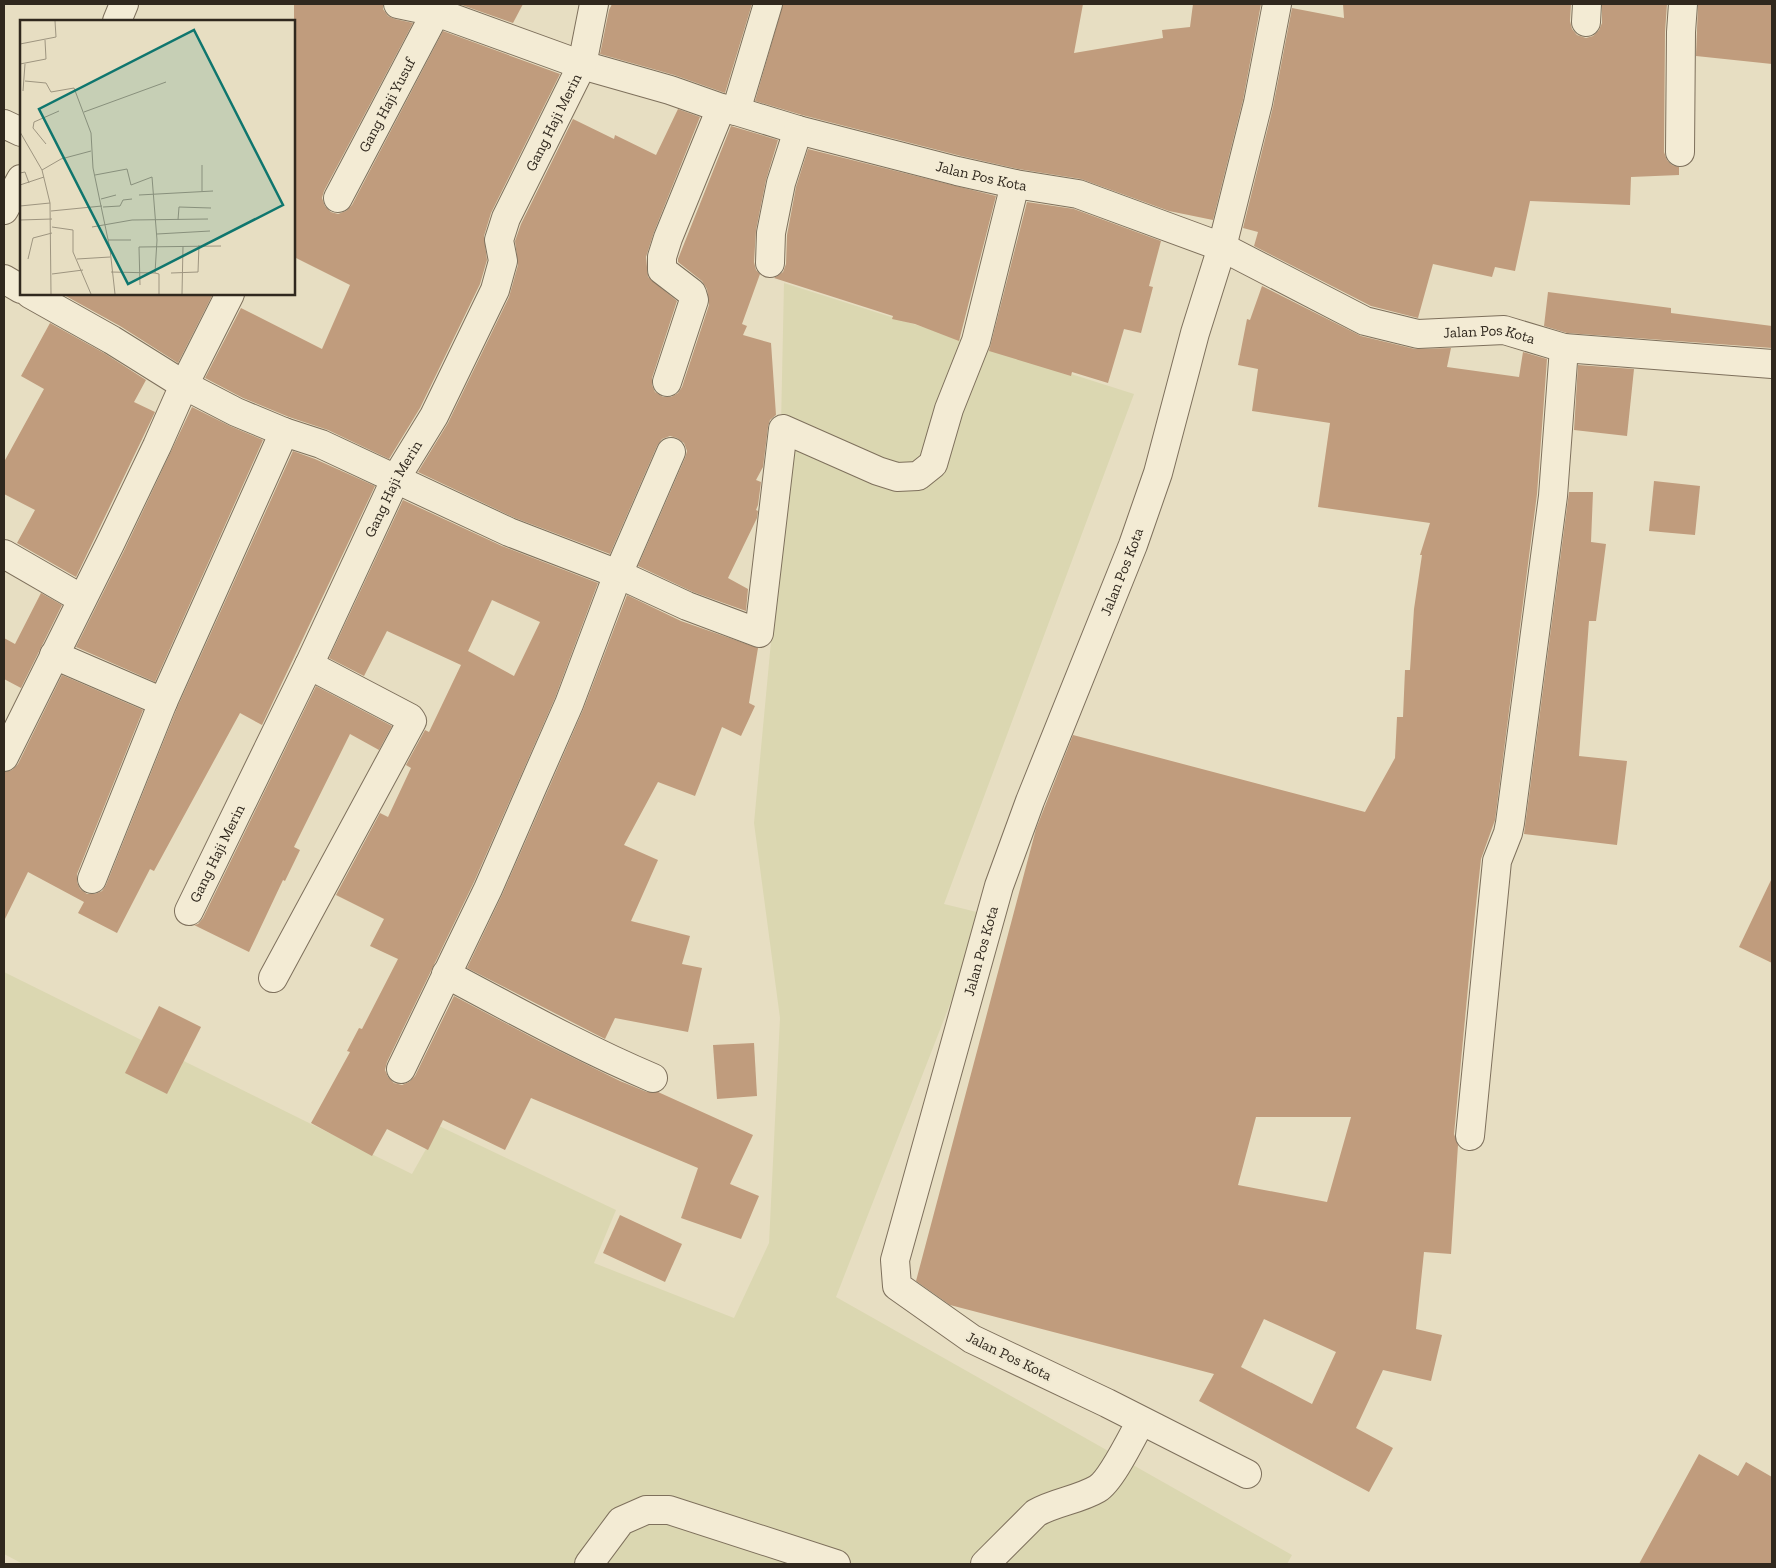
<svg xmlns="http://www.w3.org/2000/svg" width="1776" height="1568" font-family="'Zilla Slab',serif">
<rect width="100%" height="100%" fill="#e7dec2"/>
<polygon fill="#dbd7b1" points="784,283 1134,394 944,904 985,914 836,1297 1292,1555 1287,1564 23,1564 4,1554 4,972 412,1174 439,1126 616,1210 594,1263 734,1318 769,1243 780,1018 754,823 778,567"/>
<g fill="#c09c7d" fill-rule="evenodd">
<polygon points="294,4 383,4 383,9 388,16 395,19 413,23 324,191 322,198 325,206 331,212 338,214 346,211 352,205 443,31 560,74 491,213 484,236 487,260 480,284 420,408 389,459 328,430 289,417 243,398 205,378 241,308 322,349 350,285 294,257"/>
<polygon points="459,4 523,4 513,23"/>
<polygon points="612,4 752,4 725,93 674,75 600,54 609,10"/>
<polygon points="783,4 1083,4 1074,53 1163,38 1162,30 1190,27 1193,4 1261,4 1243,100 1213,220 1169,211 1081,179 1018,169 961,156 802,115 755,101"/>
<polygon points="1343,4 1571,4 1570,21 1572,29 1577,35 1586,38 1593,36 1599,30 1602,23 1602,4 1667,4 1665,32 1664,152 1667,160 1672,165 1679,167 1679,175 1631,177 1630,205 1530,201 1515,271 1495,267 1492,277 1433,264 1418,318 1371,306 1254,246 1258,232 1243,228 1273,107 1292,8 1344,18"/>
<polygon points="1698,4 1772,4 1772,64 1696,56"/>
<polygon points="678,109 700,117 654,232 646,257 648,277 677,301 652,378 652,385 655,392 663,397 671,397 678,393 682,387 709,305 707,289 702,281 678,262 678,259 731,126 778,140 766,180 756,230 754,262 756,270 760,274 742,324 747,326 743,335 771,343 776,415 770,420 768,427 763,467 756,480 761,482 758,505 756,510 758,511 757,518 728,578 748,589 746,611 693,592 638,566 685,458 687,451 684,443 677,438 670,436 662,439 657,446 610,554 515,518 418,472 448,423 509,297 518,265 515,241 521,224 573,119 614,139 615,135 656,155"/>
<polygon points="808,149 996,196 959,341 915,324 892,319 893,316 774,278 783,272 786,264 787,235 796,187"/>
<polygon points="1027,202 1074,209 1161,241 1149,286 1153,287 1141,333 1124,329 1108,383 1072,372 1071,376 989,351"/>
<path d="M1262,286L1361,336L1415,349L1451,348L1447,367L1519,377L1523,352L1547,359L1537,494L1495,820L1481,859L1475,914L1454,1134L1458,1145L1451,1254L1424,1252L1416,1329L1442,1335L1431,1381L1383,1370L1356,1428L1393,1448L1369,1492L1199,1401L1214,1374L950,1305L916,1281L1036,829L1073,735L1365,812L1395,758L1397,717H1403L1405,670H1410L1414,609L1422,555H1420L1430,523L1318,507L1330,423L1252,411L1258,369L1238,365L1247,319L1250,320ZM1256,1117H1351L1327,1202L1238,1185ZM1264,1319L1336,1352L1312,1404L1241,1367Z"/>
<polygon points="1548,292 1671,308 1671,313 1772,326 1772,348 1567,333 1544,326"/>
<polygon points="65,294 213,294 178,363 120,326 64,295"/>
<polygon points="50,323 104,353 146,380 134,402 155,412 76,577 17,543 35,510 4,494 4,462 44,389 21,376"/>
<polygon points="1578,365 1634,369 1627,436 1574,430"/>
<polygon points="192,407 230,426 263,440 155,682 76,647 124,551"/>
<polygon points="293,451 315,459 375,486 262,725 240,713 154,871 150,869 117,933 78,913 84,902 28,872 4,921 4,772 12,770 18,764 62,675 143,710 77,874 77,882 80,889 87,894 95,894 102,891 106,885 177,708"/>
<polygon points="1654,481 1700,486 1695,535 1649,531"/>
<polygon points="1569,492 1593,492 1591,542 1606,544 1596,621 1589,621 1579,756 1627,761 1617,845 1524,834"/>
<path d="M403,500L502,546L598,583L555,698L474,882L387,1062L385,1070L388,1077L394,1083L402,1085L409,1082L415,1076L454,996L541,1042L620,1081L647,1092H658L753,1135L730,1184L759,1196L741,1239L681,1218L698,1168L531,1098L505,1150L443,1120L428,1150L387,1129L372,1156L311,1123L350,1052L347,1051L359,1028L362,1029L398,959L370,946L384,919L336,895L380,813L388,817L411,768L406,765L425,730L429,732L461,665L387,631L364,676L329,658ZM492,600L540,622L514,676L468,651Z"/>
<polygon points="41,593 62,605 21,688 4,679 4,638 15,644"/>
<polygon points="627,595 681,621 758,648 749,703 755,706 741,736 722,727 695,796 658,782 624,845 658,860 631,921 690,936 682,964 702,968 688,1032 615,1018 605,1039 467,968 502,895 583,710"/>
<polygon points="316,686 392,726 379,750 350,734 294,847 300,850 285,881 283,880 249,952 194,925 198,924 203,918"/>
<polygon points="1772,878 1772,963 1739,947"/>
<polygon points="159,1006 201,1027 167,1094 125,1073"/>
<polygon points="754,1043 757,1096 717,1099 713,1045"/>
<polygon points="620,1215 682,1244 665,1282 603,1253"/>
<polygon points="1699,1454 1738,1476 1746,1462 1772,1477 1772,1564 1639,1564"/>
</g>
<g fill="none" stroke-linecap="round" stroke-linejoin="round">
<g stroke="#7e705c" stroke-width="30">
<g id="minor">
<path id="s1" d="M398,4L436,12L582,65L670,90L721,108L736,111L798,130L957,171L1015,184L1078,194L1222,247L1365,321L1418,334L1504,330L1564,348L1772,364"/>
<polyline points="117,21 124,4"/>
<polyline points="1586,22 1587,4"/>
<polyline points="736,111 768,4"/>
<polyline points="4,124 21,132"/>
<polyline points="1680,152 1681,32 1683,4"/>
<path id="s2" d="M338,198L436,12"/>
<polyline points="4,210 21,179"/>
<polyline points="770,263 771,233 781,183 798,130"/>
<polyline points="4,279 21,289"/>
<polyline points="30,294 112,340 184,385 236,412 284,432 321,444 509,532 618,574 687,606 759,633 783,429 878,471 897,477 918,476 933,464 949,409 976,341 1015,184"/>
<polyline points="667,382 694,300 692,293 662,270 662,257 668,238 721,108"/>
<polyline points="4,554 82,599"/>
<polyline points="54,655 163,702"/>
<polyline points="4,757 110,544 157,446 184,385 230,294"/>
<polyline points="92,879 163,702 284,432"/>
<path id="s3" d="M189,911L309,665L396,478L434,416L495,290L503,261L499,240L506,218L582,65L594,4"/>
<path d="M446,974C514,1010 582,1048 653,1078"/>
<polyline points="273,978 412,721 410,718 309,665"/>
<polyline points="401,1069 488,889 532,788 569,704 618,574 671,452"/>
<polyline points="1470,1136 1497,861 1508,833 1510,823 1553,496 1564,348"/>
<path id="s4" d="M1247,1474L1107,1403L972,1339L897,1286L895,1260L999,886L1030,801L1133,545L1158,473L1195,333L1222,247L1258,103L1277,4"/>
<polyline points="589,1564 621,1521 646,1510 669,1510 836,1564"/>
<path d="M985,1564L1036,1513C1055,1502 1078,1500 1097,1489C1111,1481 1132,1437 1141,1421"/>
</g>
</g>
<use href="#minor" stroke="#f3ebd4" stroke-width="28"/>
</g>
<g text-anchor="middle" dominant-baseline="central" stroke-width="4.5" stroke-linejoin="round" paint-order="stroke">
<g font-size="15" fill="#30281e" stroke="#efe8d1">
<text stroke="none"><textPath href="#s2" startOffset="105">Gang Haji Yusuf</textPath></text>
<text stroke="none"><textPath href="#s3" startOffset="874">Gang Haji Merin</textPath></text>
<text stroke="none"><textPath href="#s1" startOffset="609">Jalan Pos Kota</textPath></text>
<text stroke="none"><textPath href="#s1" startOffset="1148">Jalan Pos Kota</textPath></text>
<text stroke="none"><textPath href="#s3" startOffset="469">Gang Haji Merin</textPath></text>
<text stroke="none"><textPath href="#s4" startOffset="1150">Jalan Pos Kota</textPath></text>
<text stroke="none"><textPath href="#s3" startOffset="64">Gang Haji Merin</textPath></text>
<text stroke="none"><textPath href="#s4" startOffset="745">Jalan Pos Kota</textPath></text>
<text transform="translate(1009 1356) rotate(26)">Jalan Pos Kota</text>
</g>
</g>
<g transform="translate(20 20)">
<rect width="275" height="275" fill="#e7dec2"/>
<path fill="none" stroke="#9e9580" stroke-width="1" d="M0,24L36,17L35,1M0,44L26,39L25,20M5,61L26,63L31,72L54,68L71,113L73,148L90,229L95,274M3,71L5,44M64,92L146,62M13,108L14,102L39,91M13,108L26,124M0,112L22,150L30,183L31,274M182,145V171M22,150L41,139L71,131M0,153L5,152L9,163M75,155L107,149L111,165L132,157L137,220L135,253L91,252M0,165L24,157M119,175L193,171M81,179L96,175M0,186L30,183M83,187L100,186L103,180L112,179M31,191L82,186M0,200L32,199M158,200L159,187L191,188M32,207L53,210V232L71,274M72,207L112,200L188,199M137,214L190,211M88,220H111M8,239L13,218L32,213M57,239L90,237M135,253L139,254V274M151,253L178,252L179,225M32,254L63,250M120,265L119,227L201,226M162,274L163,226"/>
<path fill="#0f766e" fill-opacity="0.15" stroke="#0f766e" stroke-width="2.5" d="M174,10L263,185L108,264L19,89Z"/>
<rect width="275" height="275" fill="none" stroke="#30281e" stroke-width="2.5"/>
</g>
<rect width="1776" height="1568" fill="none" stroke="#30281e" stroke-width="10"/>
</svg>
